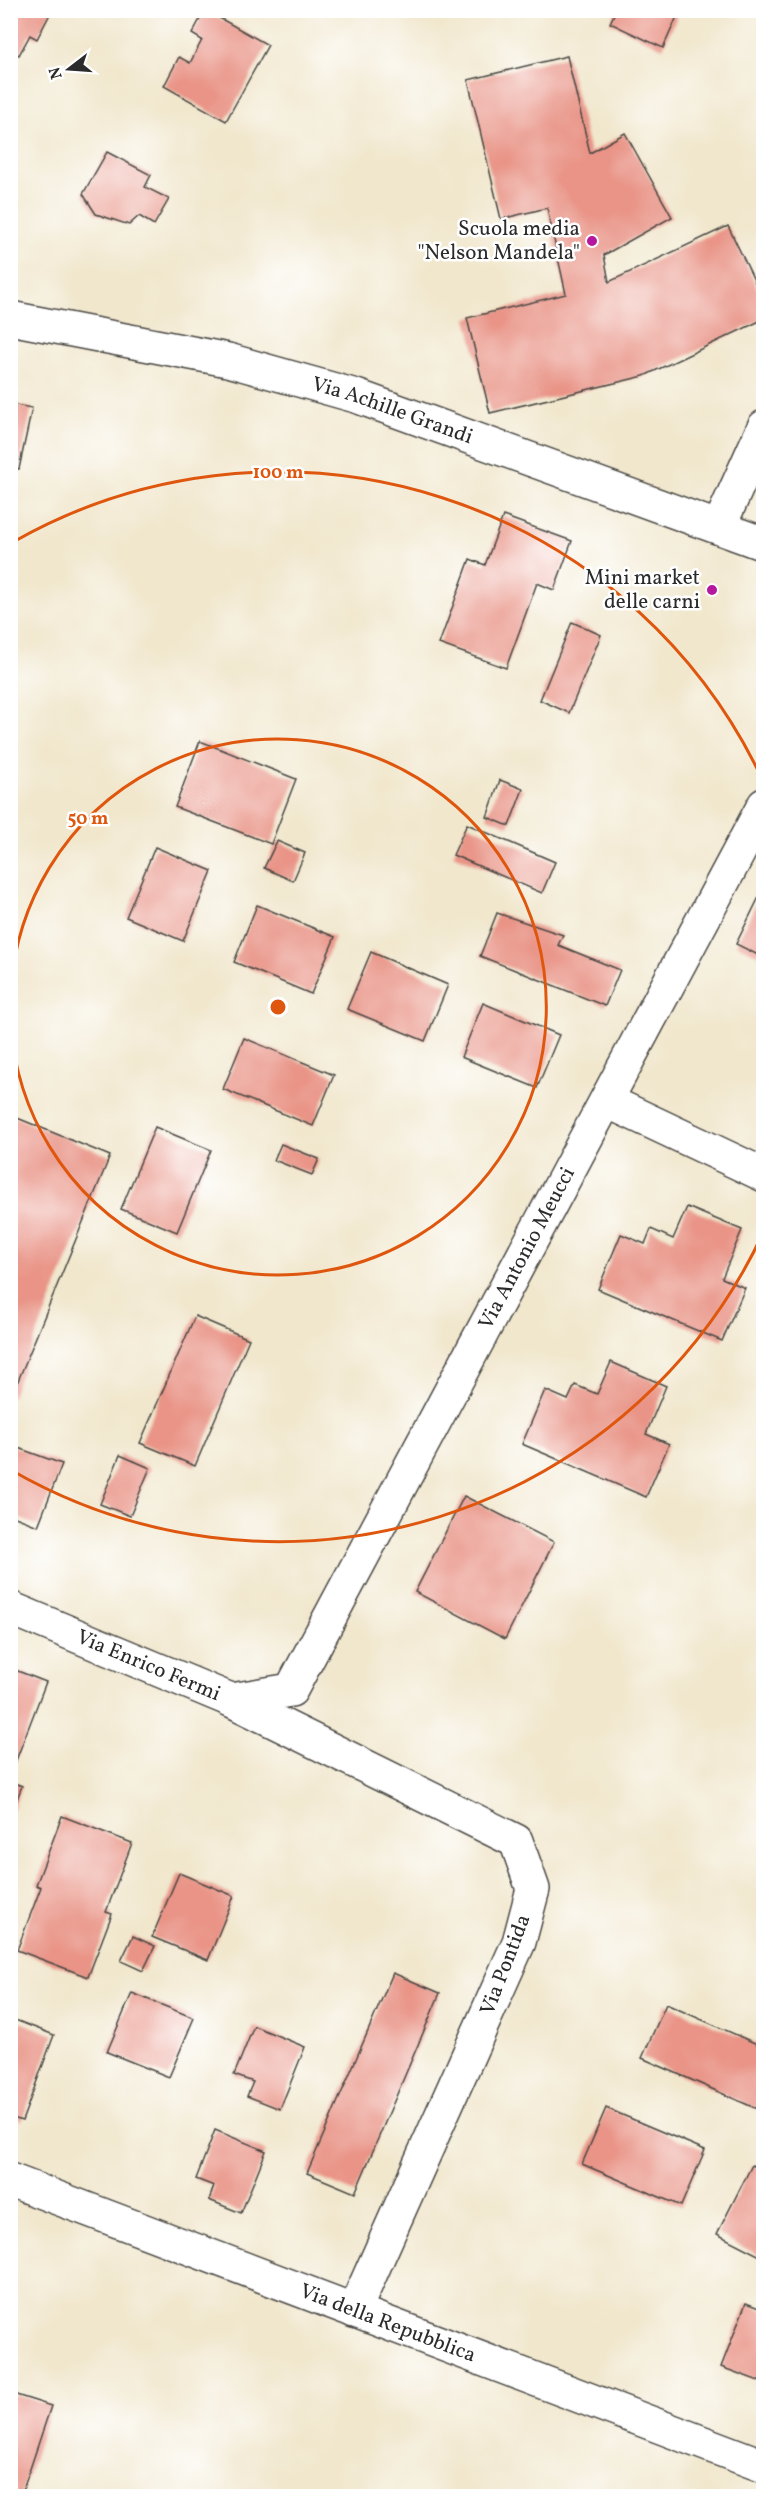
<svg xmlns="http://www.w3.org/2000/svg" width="774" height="2507" font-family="Vollkorn,serif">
<rect width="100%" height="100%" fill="#fff"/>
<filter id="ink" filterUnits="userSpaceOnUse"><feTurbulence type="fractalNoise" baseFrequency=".0167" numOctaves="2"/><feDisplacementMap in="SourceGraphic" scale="12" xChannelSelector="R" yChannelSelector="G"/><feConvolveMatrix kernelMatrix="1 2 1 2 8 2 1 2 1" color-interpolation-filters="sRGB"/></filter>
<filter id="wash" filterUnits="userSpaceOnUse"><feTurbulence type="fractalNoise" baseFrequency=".008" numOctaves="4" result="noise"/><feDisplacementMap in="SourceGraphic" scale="24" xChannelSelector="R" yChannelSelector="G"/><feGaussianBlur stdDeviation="1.35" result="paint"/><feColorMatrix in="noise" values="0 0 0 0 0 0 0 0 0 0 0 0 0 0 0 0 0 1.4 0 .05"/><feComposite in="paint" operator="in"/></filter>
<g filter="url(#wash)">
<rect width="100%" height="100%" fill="#f1e7cd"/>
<g id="blocks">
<g fill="#e99487">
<polygon points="10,10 52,10 37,39 30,35 19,55 10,51"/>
<polygon points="205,10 268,45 226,121 164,86 179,57 190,63 202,40 192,34"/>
<polygon points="616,10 680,10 663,48 610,23"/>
<polygon points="567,56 590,153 625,133 672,217 604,255 609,282 728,226 764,301 764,319 644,376 490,413 467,318 566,294 547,208 501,219 468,80"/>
<polygon points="107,152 151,175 145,187 169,199 154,225 139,216 129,225 96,214 83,194"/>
<polygon points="10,404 32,408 19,469 10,467"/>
<polygon points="503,516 572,541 554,590 537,583 506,668 439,644 470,559 485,565"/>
<polygon points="572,622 601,635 569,713 540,700"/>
<polygon points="200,741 296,779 271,844 175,807"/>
<polygon points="500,780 523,789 509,826 487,817"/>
<polygon points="467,824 555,862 542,893 453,855"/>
<polygon points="277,841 305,853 293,881 264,868"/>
<polygon points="155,847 212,871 183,941 126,917"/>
<polygon points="764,887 764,958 736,944"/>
<polygon points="257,905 335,937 311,994 234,962"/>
<polygon points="497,913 563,935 558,945 620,970 605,1006 480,956"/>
<polygon points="371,952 448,985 425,1041 347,1009"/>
<polygon points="483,1003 559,1035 537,1088 461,1057"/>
<polygon points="244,1038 334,1075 313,1126 223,1089"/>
<polygon points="10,1115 110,1156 11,1398 10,1398"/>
<polygon points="155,1127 211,1150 177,1232 121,1209"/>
<polygon points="281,1144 319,1159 312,1175 274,1160"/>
<polygon points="687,1207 742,1230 722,1278 745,1288 722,1341 598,1289 621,1234 645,1244 651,1229 673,1239"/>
<polygon points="195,1316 249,1339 195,1466 140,1443"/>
<polygon points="611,1362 666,1386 646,1434 669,1444 646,1497 522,1444 545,1390 568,1400 575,1385 597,1394"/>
<polygon points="10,1445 62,1464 38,1526 10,1515"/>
<polygon points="120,1455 150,1468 130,1516 100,1504"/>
<polygon points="464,1496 554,1542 505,1639 415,1592"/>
<polygon points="10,1668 46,1682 15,1763 10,1761"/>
<polygon points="10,1781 22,1786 11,1815 10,1815"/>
<polygon points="62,1816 132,1843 106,1912 112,1914 88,1977 17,1950 41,1887 36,1885"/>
<polygon points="179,1873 234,1896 208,1960 152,1937"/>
<polygon points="133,1936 155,1946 143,1971 121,1961"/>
<polygon points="393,1973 440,1993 355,2193 307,2173"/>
<polygon points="132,1993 194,2018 169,2077 107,2052"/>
<polygon points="666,2004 764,2047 764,2112 642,2058"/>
<polygon points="10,2018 54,2035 22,2121 10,2117"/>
<polygon points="254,2026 305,2047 280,2109 247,2096 253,2082 234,2075"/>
<polygon points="606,2108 705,2150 681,2206 582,2164"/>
<polygon points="215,2130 266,2151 241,2213 209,2200 214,2186 196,2179"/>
<polygon points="752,2165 764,2171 764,2258 717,2234"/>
<polygon points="746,2303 764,2310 764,2383 721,2367"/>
<polygon points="10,2393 51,2406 21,2496 10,2496"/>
</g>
</g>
</g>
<g filter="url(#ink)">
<use href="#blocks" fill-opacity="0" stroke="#494743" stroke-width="1.5"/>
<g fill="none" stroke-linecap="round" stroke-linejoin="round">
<g stroke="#494743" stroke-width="36">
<g id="minor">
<path id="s1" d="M10,318L228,360L356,396L764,544"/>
<polyline points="719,527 764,427"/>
<polyline points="607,1101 764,1175"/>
<path id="s2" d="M10,1608L231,1700L291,1690L764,805"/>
<polyline points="231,1700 516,1841 533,1889 519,1942 354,2311"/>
<path id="s3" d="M10,2180L764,2466"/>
</g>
</g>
<use href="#minor" stroke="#fff" stroke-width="33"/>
</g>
</g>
<g fill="none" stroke="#df570e" stroke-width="3">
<path d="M11 988A268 268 0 1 1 11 1026"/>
<path d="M763 1233A535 535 0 0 1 11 1470M15 541A535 535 0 0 1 763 781"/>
</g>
<g fill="#b5179e" stroke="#fff" stroke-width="2">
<circle cx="592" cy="241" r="6"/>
<circle cx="712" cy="590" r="6"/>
</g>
<g text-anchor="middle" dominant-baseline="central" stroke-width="5" stroke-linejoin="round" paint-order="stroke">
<g font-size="21" fill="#2b2b2b" stroke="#fff" text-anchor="end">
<text x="580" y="229">Scuola media<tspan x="580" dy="24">"Nelson Mandela"</tspan></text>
<text x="700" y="578">Mini market<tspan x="700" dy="24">delle carni</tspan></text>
</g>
<g font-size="21" fill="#2b2b2b" stroke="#fff">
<text stroke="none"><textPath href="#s1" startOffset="394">Via Achille Grandi</textPath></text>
<text stroke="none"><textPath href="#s2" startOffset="801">Via Antonio Meucci</textPath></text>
<text stroke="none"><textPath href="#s2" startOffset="150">Via Enrico Fermi</textPath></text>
<text transform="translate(506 1965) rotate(-69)">Via Pontida</text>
<text stroke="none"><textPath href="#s3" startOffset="404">Via della Repubblica</textPath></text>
</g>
</g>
<circle cx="278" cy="1007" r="9" fill="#df570e" stroke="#fff" stroke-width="3"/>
<g font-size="18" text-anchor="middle" font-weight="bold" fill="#df570e" stroke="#fff" stroke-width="5" stroke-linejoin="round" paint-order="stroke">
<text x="278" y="478">100 m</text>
<text x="88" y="824">50 m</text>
</g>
<rect width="774" height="2507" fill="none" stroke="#fff" stroke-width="36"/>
<g transform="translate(69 69) rotate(253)" stroke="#ffffff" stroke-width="4.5" paint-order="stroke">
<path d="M0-4.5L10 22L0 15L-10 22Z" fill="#2b2b2b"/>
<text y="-9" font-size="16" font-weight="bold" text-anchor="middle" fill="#2b2b2b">N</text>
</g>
</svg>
